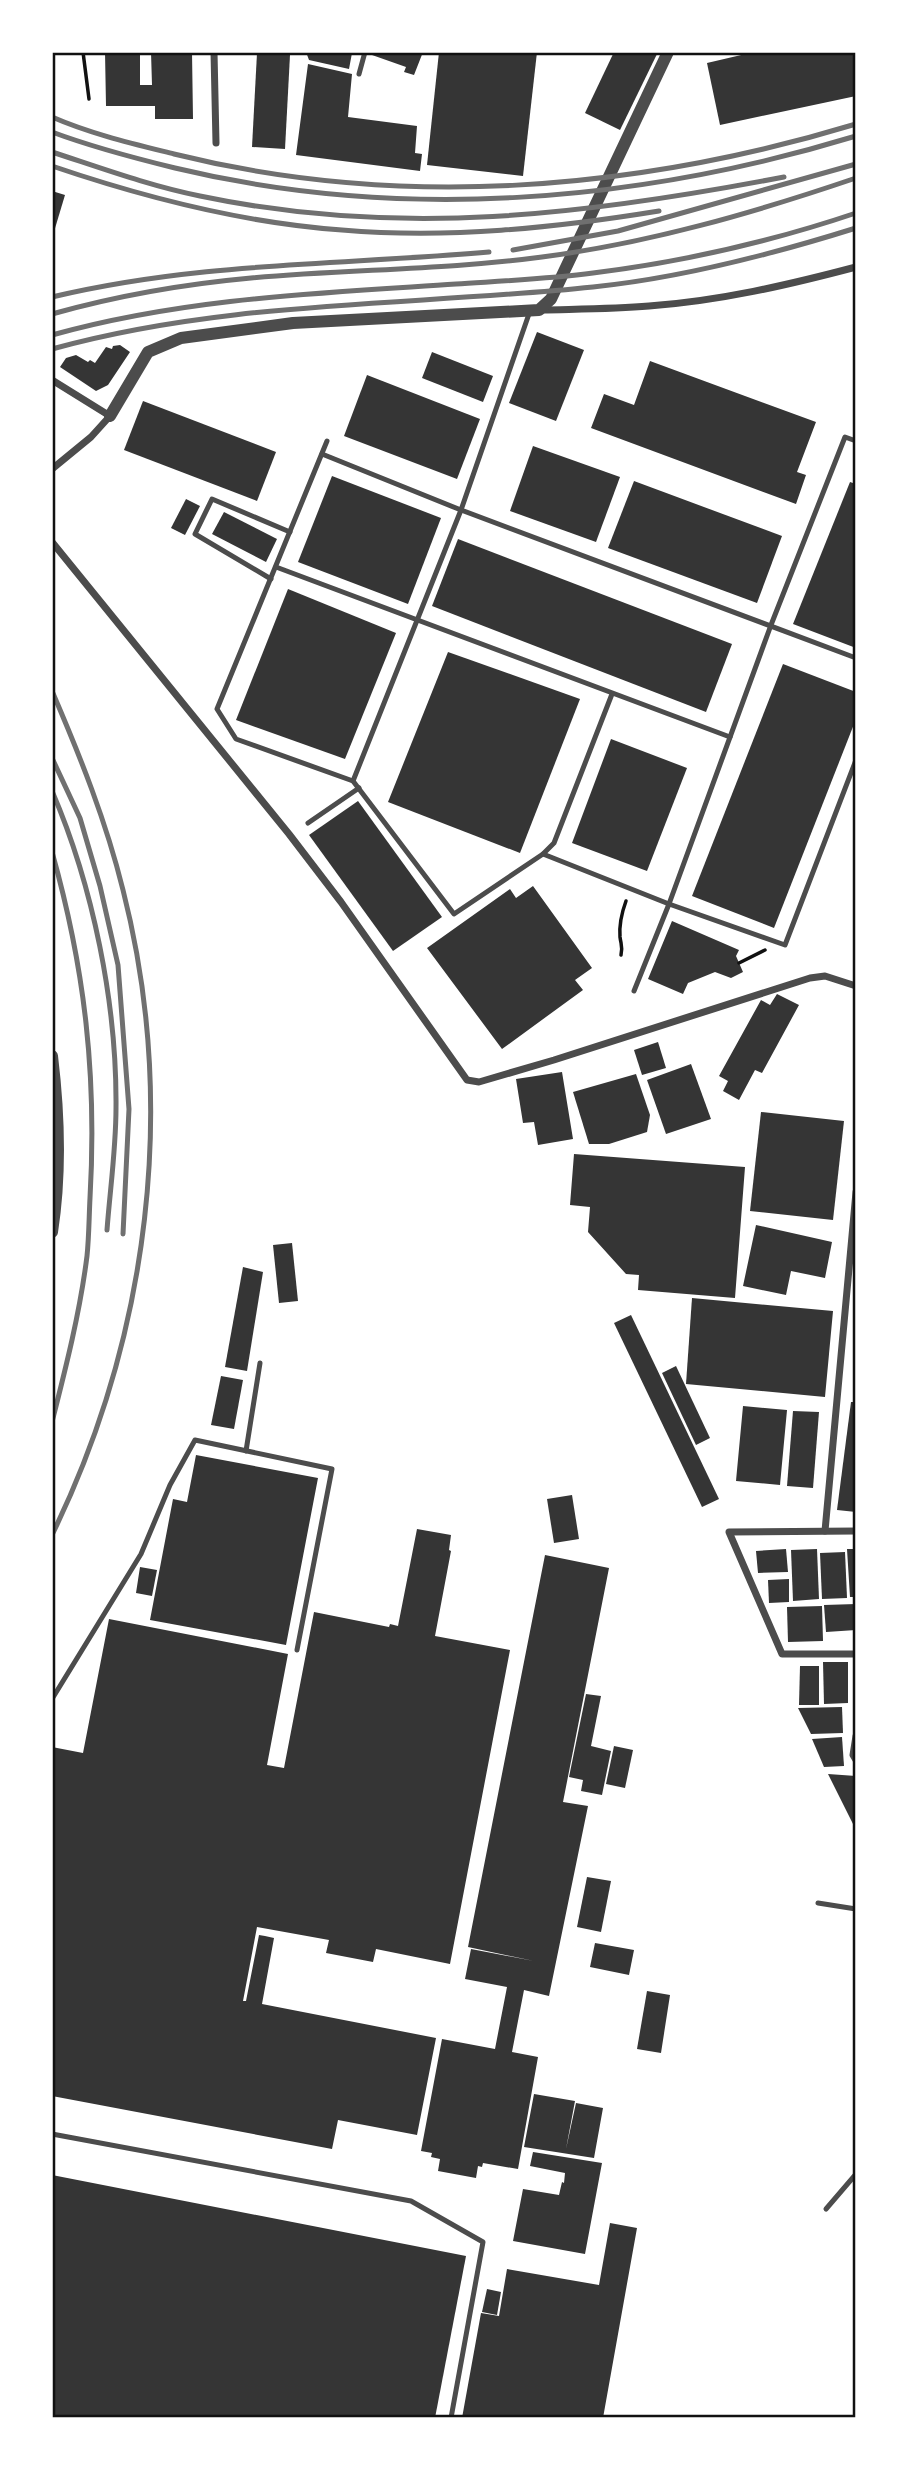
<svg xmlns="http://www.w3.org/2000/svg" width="908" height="2470" font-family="Karla,sans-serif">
<rect width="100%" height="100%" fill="#fff"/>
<g fill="#353535">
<polygon points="105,52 140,52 140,85 152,85 151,52 192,52 193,119 155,119 155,106 106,106"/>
<polygon points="306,52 349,52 352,53 349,69 309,60"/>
<polygon points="373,52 423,52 414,75 404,72 406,67 372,55"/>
<polygon points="439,52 537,52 523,176 427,165"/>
<polygon points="614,52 658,52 620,130 585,113"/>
<polygon points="754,52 856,52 856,96 720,125 707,63"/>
<polygon points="257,53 290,55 285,149 252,147"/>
<polygon points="308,64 352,74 348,117 417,126 415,153 422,154 420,171 296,155"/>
<polygon points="52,191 65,195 53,235 52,235"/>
<polygon points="537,332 584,350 556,421 509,403"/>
<polygon points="120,345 130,352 108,385 96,391 60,367 66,358 76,355 88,362 90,360 95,363 106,347 112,349 113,346"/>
<polygon points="432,352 493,376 483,402 422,378"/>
<polygon points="650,361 816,422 797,472 806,475 796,504 591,428 604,394 634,405"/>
<polygon points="367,375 480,419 457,479 344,436"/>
<polygon points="143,401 276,452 257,501 124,450"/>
<polygon points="533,446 620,477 596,542 510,511"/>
<polygon points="332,476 441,518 408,604 298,562"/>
<polygon points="634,481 782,536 757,603 608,548"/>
<polygon points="850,482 856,484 856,648 793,624"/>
<polygon points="186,499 200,506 185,535 171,528"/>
<polygon points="224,512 277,539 266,562 212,534"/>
<polygon points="458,539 732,644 706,712 432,606"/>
<polygon points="288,589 396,633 345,759 236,720"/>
<polygon points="448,652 580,699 520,853 388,802"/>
<polygon points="783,664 856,692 856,719 774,928 692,896"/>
<polygon points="611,739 687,768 647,871 572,843"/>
<polygon points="358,801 442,917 393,951 309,835"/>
<polygon points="533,886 592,968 575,980 583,990 502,1049 427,948 510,889 516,898"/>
<polygon points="672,921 739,950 736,956 743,972 731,978 715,972 688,983 683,994 648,979"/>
<polygon points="777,994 799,1005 762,1073 755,1070 739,1100 723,1091 728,1081 719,1076 761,1000 770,1005"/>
<polygon points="658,1042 666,1068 642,1075 634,1050"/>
<polygon points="691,1064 711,1119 666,1134 647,1080"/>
<polygon points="562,1072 573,1139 538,1145 534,1122 523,1123 516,1079"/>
<polygon points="636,1074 650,1115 647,1132 609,1144 589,1144 573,1092"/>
<polygon points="761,1112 844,1121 833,1220 750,1211"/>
<polygon points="574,1154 745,1167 735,1298 638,1290 639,1275 626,1274 588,1232 590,1207 570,1205"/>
<polygon points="756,1225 832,1242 825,1278 791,1271 786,1295 743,1286"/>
<polygon points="292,1243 298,1301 279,1303 273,1245"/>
<polygon points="243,1267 263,1272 247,1371 225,1367"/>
<polygon points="692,1298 833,1311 825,1397 686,1384"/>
<polygon points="631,1315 719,1499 702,1507 614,1323"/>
<polygon points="676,1366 710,1438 696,1445 662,1373"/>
<polygon points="221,1376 243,1380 234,1429 211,1425"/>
<polygon points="851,1402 856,1402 856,1512 837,1510"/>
<polygon points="743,1406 787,1410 780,1485 736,1481"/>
<polygon points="793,1411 819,1412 813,1488 787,1486"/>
<polygon points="196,1455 318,1478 286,1645 150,1620 173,1499 187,1502"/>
<polygon points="572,1495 579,1539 554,1543 547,1499"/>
<polygon points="417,1529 451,1535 449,1550 451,1551 435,1636 510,1650 450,1964 376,1949 373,1962 326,1953 329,1940 257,1927 243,2001 246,2001 259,1935 265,1936 274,1938 262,2004 436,2038 417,2135 338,2120 332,2149 52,2096 52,1747 83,1753 109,1619 288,1654 267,1765 284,1768 314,1612 389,1627 390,1624 398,1626"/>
<polygon points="786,1549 788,1572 758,1573 756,1551"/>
<polygon points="817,1549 819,1599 793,1601 791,1550"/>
<polygon points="847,1549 856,1549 856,1597 850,1597"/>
<polygon points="845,1552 847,1598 822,1599 820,1553"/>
<polygon points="545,1555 609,1568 563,1802 588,1806 549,1996 524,1990 512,2052 538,2057 518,2169 483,2163 482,2167 478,2166 476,2178 438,2171 440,2159 431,2157 432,2153 421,2151 442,2039 495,2049 507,1987 465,1979 471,1949 534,1961 468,1947"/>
<polygon points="140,1567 157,1570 152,1596 136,1593"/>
<polygon points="789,1579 789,1602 769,1603 768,1580"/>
<polygon points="856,1604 856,1630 826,1632 824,1605"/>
<polygon points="822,1606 823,1641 788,1642 787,1607"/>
<polygon points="823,1662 848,1662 848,1703 824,1704"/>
<polygon points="800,1666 819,1666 819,1705 799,1705"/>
<polygon points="586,1694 601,1696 591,1746 611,1751 602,1795 581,1791 583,1780 569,1777"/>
<polygon points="842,1707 843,1733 811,1734 798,1708"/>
<polygon points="842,1737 844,1766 824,1767 812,1739"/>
<polygon points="614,1746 633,1750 625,1788 606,1784"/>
<polygon points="828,1774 856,1776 856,1830"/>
<polygon points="587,1877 611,1881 601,1932 577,1927"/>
<polygon points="595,1943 634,1950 629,1975 590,1967"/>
<polygon points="647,1991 670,1995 661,2053 637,2049"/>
<polygon points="534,2094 575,2101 566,2149 576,2103 603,2108 594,2158 524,2147"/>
<polygon points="533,2152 602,2163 585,2254 513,2241 523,2189 559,2195 562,2182 564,2183 565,2173 530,2166"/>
<polygon points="52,2175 466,2256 435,2418 52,2418"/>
<polygon points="610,2223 637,2228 603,2418 462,2418 481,2313 499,2316 507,2269 599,2285"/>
<polygon points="487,2289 501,2292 497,2315 482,2312"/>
</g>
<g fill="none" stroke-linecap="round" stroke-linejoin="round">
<g stroke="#111" stroke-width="3.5">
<polyline points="83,52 89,99"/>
<path d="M621,955C623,947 621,945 620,937C619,925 622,912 626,901"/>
<polyline points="739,963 765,950"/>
</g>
<g stroke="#4c4c4c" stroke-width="5">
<polyline points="359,74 365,52"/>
<polyline points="327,441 217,709 236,739 353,781 454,914 543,854 554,843 612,694"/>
<polyline points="322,454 461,510 856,658"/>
<polyline points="276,567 730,737"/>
<polyline points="271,579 195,534 212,499 290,532"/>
<polyline points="353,781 461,510 530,311"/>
<polyline points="308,823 359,788"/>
<polyline points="543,854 669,904 785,945 856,760"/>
<polyline points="634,991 669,904 771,625 845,437 856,441"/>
<polyline points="246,1451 260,1363"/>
<polyline points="52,1699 141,1554 170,1485 195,1440 332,1469 297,1650"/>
<polyline points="818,1903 856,1909"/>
<polyline points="52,2134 411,2201 483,2242 451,2418"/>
<polyline points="826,2209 856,2174"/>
</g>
<g stroke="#4c4c4c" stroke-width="7">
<polyline points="214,52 216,143"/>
<path d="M542,310C578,309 614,309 649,306C719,301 788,285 856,267"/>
<polyline points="52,380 110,416 91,437 52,469"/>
<polyline points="52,542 289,834 341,902 467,1080 479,1082 554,1060 810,978 825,976 856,986"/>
<polyline points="825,1531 856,1192"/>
<polyline points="856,1531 729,1532 782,1654 856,1654"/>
<polyline points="856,1736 853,1755 856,1760"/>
</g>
<g stroke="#4c4c4c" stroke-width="12">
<polyline points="110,416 148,352 181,338 293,323 539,310 551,299 668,52"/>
<path d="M52,1056C59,1114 61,1174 52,1232"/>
</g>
<g stroke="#707070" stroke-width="5">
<path d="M52,117C91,134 134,144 174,154C399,210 635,191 856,124"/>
<path d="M52,132C92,147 134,158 175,168C399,222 636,203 856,136"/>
<path d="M52,152C101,168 150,186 200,196C400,238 586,215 784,177"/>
<path d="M52,166C146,198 243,223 342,230C449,239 554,228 659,211"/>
<polyline points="513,250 618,231 856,164"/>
<path d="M52,297C199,262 340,265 489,252"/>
<path d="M52,314C116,296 185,284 251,278C348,269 445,270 542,257C649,243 753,213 856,178"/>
<path d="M52,335C184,298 320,293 456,284C501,281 548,279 593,273C682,262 770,242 856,213"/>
<path d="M52,349C229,300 412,306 593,287C682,278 770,255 856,228"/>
<path d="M52,691C80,756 106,821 123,890C178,1106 149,1336 52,1535"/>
<polyline points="52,758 80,818 100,886 118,965 129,1109 123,1234"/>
<path d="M52,791C93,886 117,1004 116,1108C116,1149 110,1190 107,1230"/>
<path d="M52,852C85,969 97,1076 90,1198C89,1217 89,1237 87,1256C80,1312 66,1367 52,1422"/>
</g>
</g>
<rect width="908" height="2470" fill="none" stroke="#ffffff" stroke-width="108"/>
<rect x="54" y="54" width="800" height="2362" fill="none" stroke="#111" stroke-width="2.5"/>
</svg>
